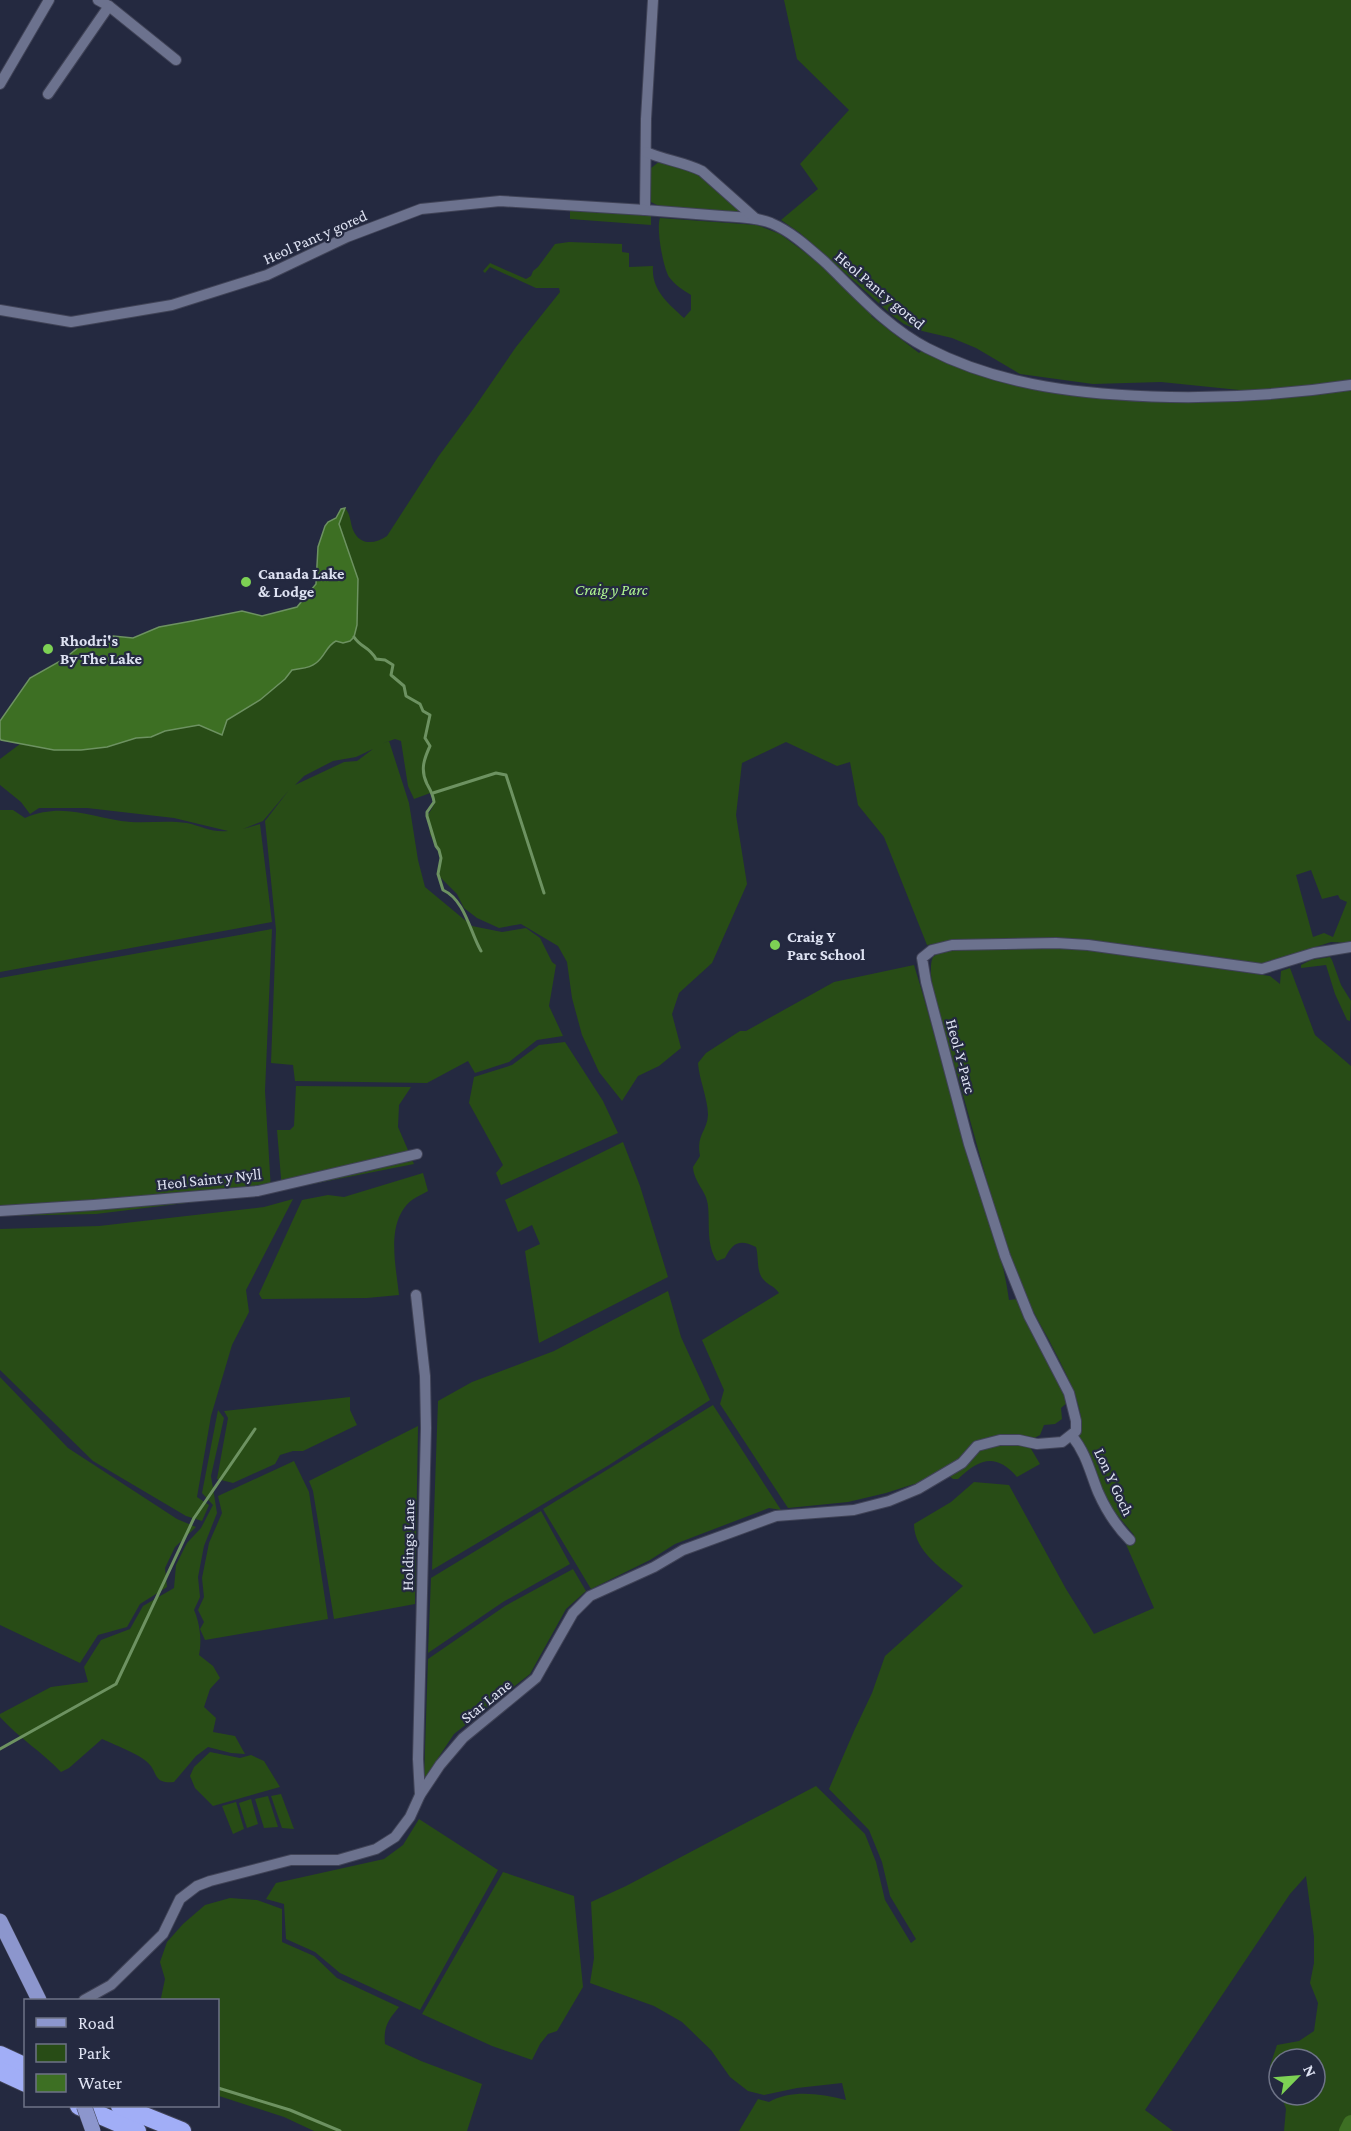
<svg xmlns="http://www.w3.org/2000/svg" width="1351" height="2131" font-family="'Crimson Pro',serif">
<rect width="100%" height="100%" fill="#242940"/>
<g fill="#284c16" fill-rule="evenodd">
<path d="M784,0H1351V943L1331,942L1266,963L1249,965L1117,945L953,941L927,945L884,837L858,805L850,762L837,766L786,742L742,763L736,815L747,884L712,963L679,993L672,1014L681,1048L659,1066L638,1076L622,1101L599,1072L582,1035L572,998L567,962L558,946L521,924L499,928L477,918L464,908L457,894L439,876L441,855L430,834L428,815L435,803L433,792L414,799L408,786L401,741L395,739L381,744L389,741L409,803L418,860L425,887L472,926L502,932L526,928L540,938L552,962L556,965L549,1006L563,1036L537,1040L509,1062L475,1073L468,1061L427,1083L295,1081L293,1065L271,1063L276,930L265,821L289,790L263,821L243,829L260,824L272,922L0,972V810H13L25,818C65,801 92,819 131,822C150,823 168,820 187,823C201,826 213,833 228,831L174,818L87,808H39L30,814L21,802L0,785V759L20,744L54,750L107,747L136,738L151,737L165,731L199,725L213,730C240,710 271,697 292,670C300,668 309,669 316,663C325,657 326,646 336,641L343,643L350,641L354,637L357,625L358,579L339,524L345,508C351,515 350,522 353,530C360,546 375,544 387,536L438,457L474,408L516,347L560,292L559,288H536L490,267L485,273L483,271L490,263L526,279L531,276L533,271L538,267L555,244L569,242L622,244V252L629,253V267L653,266C651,290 669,304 684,318L691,310V295C683,290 675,285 669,277C663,267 656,228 660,218L757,225L780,234L810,256L818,257L877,311L871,316L919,353L925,347L976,369L1109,395L1249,391L1161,382L1093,384L1020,374L976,348L952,338L918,330L904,324L893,316L800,233L781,220L818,189L800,164L849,110L797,59ZM373,749L357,761L344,762L295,785L304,776L333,761L356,757ZM1311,870L1322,899L1338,895L1340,899L1347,902L1333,937L1324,933L1313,937L1296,875Z"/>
<path d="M660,161C686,158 722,195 740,211V214L665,209L647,200L646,172Z"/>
<polygon points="570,205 651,210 651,225 570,219"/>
<polygon points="272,929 265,1091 271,1190 251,1195 96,1214 0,1216 0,978"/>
<path d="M956,948H1073L1270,976L1280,984L1281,971L1290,968L1315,1035L1351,1066V2131H1284L1286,2109L1281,2095H1315V2059H1279V2091L1270,2066L1277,2045L1299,2041L1314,2031L1318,2003L1310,1983L1314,1963V1937L1306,1876L1290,1894L1145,2110L1173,2131H739L758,2099L769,2102C793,2089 820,2094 846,2100L842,2083L797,2088L764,2095L748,2091L730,2077L711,2050L682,2022L654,2006L590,1983L594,1958L591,1902L626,1886L816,1786L865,1834L876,1862L885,1900L911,1943L916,1939L890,1896L882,1862L869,1830L829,1789L854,1731L872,1693L885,1656L963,1586C944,1570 914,1552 914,1524L951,1502L974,1482L1009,1485L1066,1589L1094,1634L1154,1608L1125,1542L1127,1537L1134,1535L1113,1510L1102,1488L1093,1462L1078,1437C1092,1416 1059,1361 1049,1340C1039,1322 1029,1305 1022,1287C995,1218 978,1147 958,1077C951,1053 923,977 933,957L938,953Z"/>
<polygon points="1330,957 1332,960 1341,985 1351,1001 1350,1021 1347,1020 1335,994 1326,965 1301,968 1301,965 1311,960"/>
<path d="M914,965C931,1019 944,1074 960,1128C977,1185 1001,1241 1009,1300L1017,1299L1068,1402L1061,1408L1062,1419L1055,1424L1044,1425L1040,1435L1027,1442L1040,1464L1017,1477C996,1453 980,1458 958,1479H953L945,1473L918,1489L914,1484L886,1493L848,1502L788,1508L720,1404L724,1390L702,1340L779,1293C772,1284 769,1286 764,1280C756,1273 759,1257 756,1247C740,1239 733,1242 725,1258L717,1261C706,1245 710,1224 708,1206C707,1191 694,1183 693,1167L700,1156C696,1134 707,1132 708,1115C708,1099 699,1079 698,1063L706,1053L740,1031H746L834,982Z"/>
<polygon points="565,1042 603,1101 618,1133 501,1185 496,1173 503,1165 469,1103 474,1077 512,1065 539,1045"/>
<polygon points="296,1086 411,1087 399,1105 398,1127 414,1164 282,1190 277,1130 290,1130 294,1126"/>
<polygon points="623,1142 640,1186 668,1277 539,1343 525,1251 540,1244 532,1225 518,1232 505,1200"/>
<path d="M423,1173L428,1191C423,1194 416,1197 412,1200C385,1221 396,1266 399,1295L367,1298L262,1299L259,1294L302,1200L328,1195L344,1197Z"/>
<polygon points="293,1199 246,1290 249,1312 232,1345 211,1416 197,1497 209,1505 202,1521 186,1516 93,1461 0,1370 0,1229 99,1226 264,1207"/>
<polygon points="668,1291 681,1337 710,1400 609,1465 432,1570 438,1401 472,1382 554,1351"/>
<polygon points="0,1377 68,1448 177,1519 196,1527 175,1547 165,1568 167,1587 140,1604 127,1627 98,1635 80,1663 0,1625"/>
<polygon points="350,1397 350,1410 357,1425 303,1451 293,1451 280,1455 275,1464 233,1483 217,1479 228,1418 224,1411"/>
<polygon points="713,1405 781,1510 769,1508 675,1544 650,1560 591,1589 543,1509"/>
<path d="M218,1410L224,1418L211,1476L217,1513L204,1546L198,1577L200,1597L194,1610C200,1623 202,1641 199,1655L213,1666L220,1678L210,1689L204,1707L216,1718L213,1732L235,1736L245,1754L231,1753L208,1747L196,1756L174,1782C151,1784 159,1771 146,1761C138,1754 113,1744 102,1739L69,1768L61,1772C42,1752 19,1738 0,1717V1714L51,1687L88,1682L84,1667L101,1640L130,1629L143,1606L174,1588L176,1565L187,1543L201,1528L213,1505L202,1493Z"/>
<polygon points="418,1426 415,1604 334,1619 313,1491 309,1481"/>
<polygon points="294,1461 309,1492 328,1619 205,1640 200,1629 204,1622 198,1610 204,1597 202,1578 209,1543 222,1513 218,1496"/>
<polygon points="541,1511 570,1564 503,1602 428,1653 431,1578"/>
<polygon points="573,1569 586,1591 566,1609 530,1674 454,1734 424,1779 428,1659 505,1606"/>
<polygon points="210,1752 240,1758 251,1755 264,1761 280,1787 213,1806 195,1788 190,1776 194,1767"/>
<polygon points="281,1794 294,1829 282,1828 271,1796"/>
<polygon points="268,1796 278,1827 264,1828 255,1799"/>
<polygon points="251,1799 258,1824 247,1828 239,1803"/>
<polygon points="236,1802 244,1829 233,1834 222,1806"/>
<polygon points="419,1819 498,1870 420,2010 340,1973 315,1952 286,1939 284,1904 266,1899 276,1883 384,1859 403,1845"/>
<polygon points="503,1872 574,1896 583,1987 557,2031 548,2034 540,2044 532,2060 492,2046 422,2014"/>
<path d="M230,1898L257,1900L282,1909V1942L314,1956L337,1978L399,2007C389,2019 383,2027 385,2044L421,2061L482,2084L467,2131H314L284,2117L219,2096L218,2093V2000H163L161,1998L165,1979L160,1962L167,1942L183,1924L205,1905Z"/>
</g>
<path fill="#3d6f23" stroke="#6d9261" stroke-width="1.5" d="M345,508L339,524L358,579L357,625L354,637L350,641L343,643L336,641C326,646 325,657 316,663C309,669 300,668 292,670L285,679L260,700L227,720L222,735L199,725L165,731L151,737L136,738L107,747L81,750H54L1,740L0,738V721L30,678L64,659L79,647L97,639L113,636L133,638L159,627L192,621L242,611L262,616L297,607L316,584L318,547L325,526L328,522L336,518L341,509Z"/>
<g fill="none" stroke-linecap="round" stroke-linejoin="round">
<g stroke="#6d9261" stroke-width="3">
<path d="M354,637C361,648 369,646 376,659L385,660L393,665L391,675L404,686L406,696L420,704L423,711L430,715L425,738L430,746C424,759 420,770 427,784C431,791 433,794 434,802L427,812V816L436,846L439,850L441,858L438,874L443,890C465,900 470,932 481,951"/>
<polyline points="433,793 496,773 506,775 544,893"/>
<polyline points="0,1749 116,1684 194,1518 255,1429"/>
<polyline points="218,2088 290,2110 340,2131"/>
</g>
<polyline stroke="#3d6f23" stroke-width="16" points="1347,2131 1351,2123"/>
<g stroke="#404357" stroke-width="12">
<g id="minor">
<polyline points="98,0 109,6 176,60"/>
<path d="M653,0L646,119L645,210C670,212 696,214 722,216C738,217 756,217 771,223C792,232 809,248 826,263C857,293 888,328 927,348C1002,387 1086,395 1170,397C1230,398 1291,394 1351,385"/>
<polyline points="0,84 49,0"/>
<polyline points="48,94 109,6"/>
<path d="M646,152C664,160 684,162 702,171L756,219"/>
<polyline points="0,310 71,322 172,305 267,275 347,237 421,209 500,201 645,210"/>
<polyline points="0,1211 94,1205 258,1191 417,1154"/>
<polyline points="416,1295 425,1376 426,1428 418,1759 420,1795"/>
<path d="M1072,1436C1086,1453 1090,1472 1098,1492C1106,1510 1116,1526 1130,1540"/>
<polyline points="84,2000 111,1985 163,1934 180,1899 197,1886 210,1881 291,1860 338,1860 376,1849 395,1837 410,1817 420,1795 440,1765 463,1738 536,1678 573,1613 590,1596 654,1567 683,1550 776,1516 854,1510 889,1501 918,1489 962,1463 977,1446 1000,1440 1019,1440 1037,1444 1062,1442 1076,1431 1076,1421 1069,1393 1029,1316 1005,1256 969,1144 926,982 922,958 932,950 952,945 1056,943 1088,945 1262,969 1314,953 1351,947"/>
</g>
</g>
<g stroke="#404357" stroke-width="16">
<polyline id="primary" points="0,1921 39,2000"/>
</g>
<g stroke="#404357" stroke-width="20">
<g id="motorway">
<polyline points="0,2055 26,2067"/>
<polyline points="0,2071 26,2083"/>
<polyline points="79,2106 137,2131"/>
<polyline points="120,2106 182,2131"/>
</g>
</g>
<use href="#minor" stroke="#6c728e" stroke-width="10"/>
<use href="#primary" stroke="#8c96cd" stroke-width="15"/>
<use href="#motorway" stroke="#a1aef7" stroke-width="18"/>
<g stroke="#404357" stroke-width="16" stroke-linecap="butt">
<polyline id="primary-bridge" points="84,2106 93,2131"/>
</g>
<use href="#primary-bridge" stroke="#8c96cd" stroke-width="15"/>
</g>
<g fill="#7dd154" stroke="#242940" stroke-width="2">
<circle cx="246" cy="582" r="6"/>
<circle cx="48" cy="649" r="6"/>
<circle cx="775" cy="945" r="6"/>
</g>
<g text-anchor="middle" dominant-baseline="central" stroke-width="4.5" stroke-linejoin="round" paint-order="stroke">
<g font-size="16" fill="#dee2f2" stroke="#242940">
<text transform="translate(315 237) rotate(-24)">Heol Pant y gored</text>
<text transform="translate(880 290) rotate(40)">Heol Pant y gored</text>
<text transform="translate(961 1056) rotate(75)">Heol-Y-Parc</text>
<text transform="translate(209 1179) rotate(-6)">Heol Saint y Nyll</text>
<text transform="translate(1114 1482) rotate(65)">Lon Y Goch</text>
<text transform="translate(408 1545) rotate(-89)">Holdings Lane</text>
<text transform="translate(486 1701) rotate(-39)">Star Lane</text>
</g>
<g font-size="16" font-weight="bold" fill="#dee2f2" stroke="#242940" text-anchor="start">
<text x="258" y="573">Canada Lake<tspan x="258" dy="18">&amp; Lodge</tspan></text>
<text x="60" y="640">Rhodri's<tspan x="60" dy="18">By The Lake</tspan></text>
<text x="787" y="936">Craig Y<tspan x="787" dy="18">Parc School</tspan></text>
</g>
<g font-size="16" font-style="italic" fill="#aff691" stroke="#242940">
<text x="611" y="589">Craig y Parc</text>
</g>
</g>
<rect x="24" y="1999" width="195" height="108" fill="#242940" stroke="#6e7387" stroke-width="1.5"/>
<rect x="36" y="2018" width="30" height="9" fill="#8c96cd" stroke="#6e7387" stroke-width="1.5"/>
<text x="78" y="2029" font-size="18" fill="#dee2f2">Road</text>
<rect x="36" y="2044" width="30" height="18" fill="#284c16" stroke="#6e7387" stroke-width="1.5"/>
<text x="78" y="2059" font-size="18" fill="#dee2f2">Park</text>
<rect x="36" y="2074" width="30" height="18" fill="#3d6f23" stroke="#6e7387" stroke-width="1.5"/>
<text x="78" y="2089" font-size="18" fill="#dee2f2">Water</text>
<g transform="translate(1297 2077) rotate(65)"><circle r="28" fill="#242940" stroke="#6e7387" stroke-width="1.5"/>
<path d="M0-4.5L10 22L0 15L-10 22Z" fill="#7dd154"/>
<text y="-9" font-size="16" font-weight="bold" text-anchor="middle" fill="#dee2f2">N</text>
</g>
</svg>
